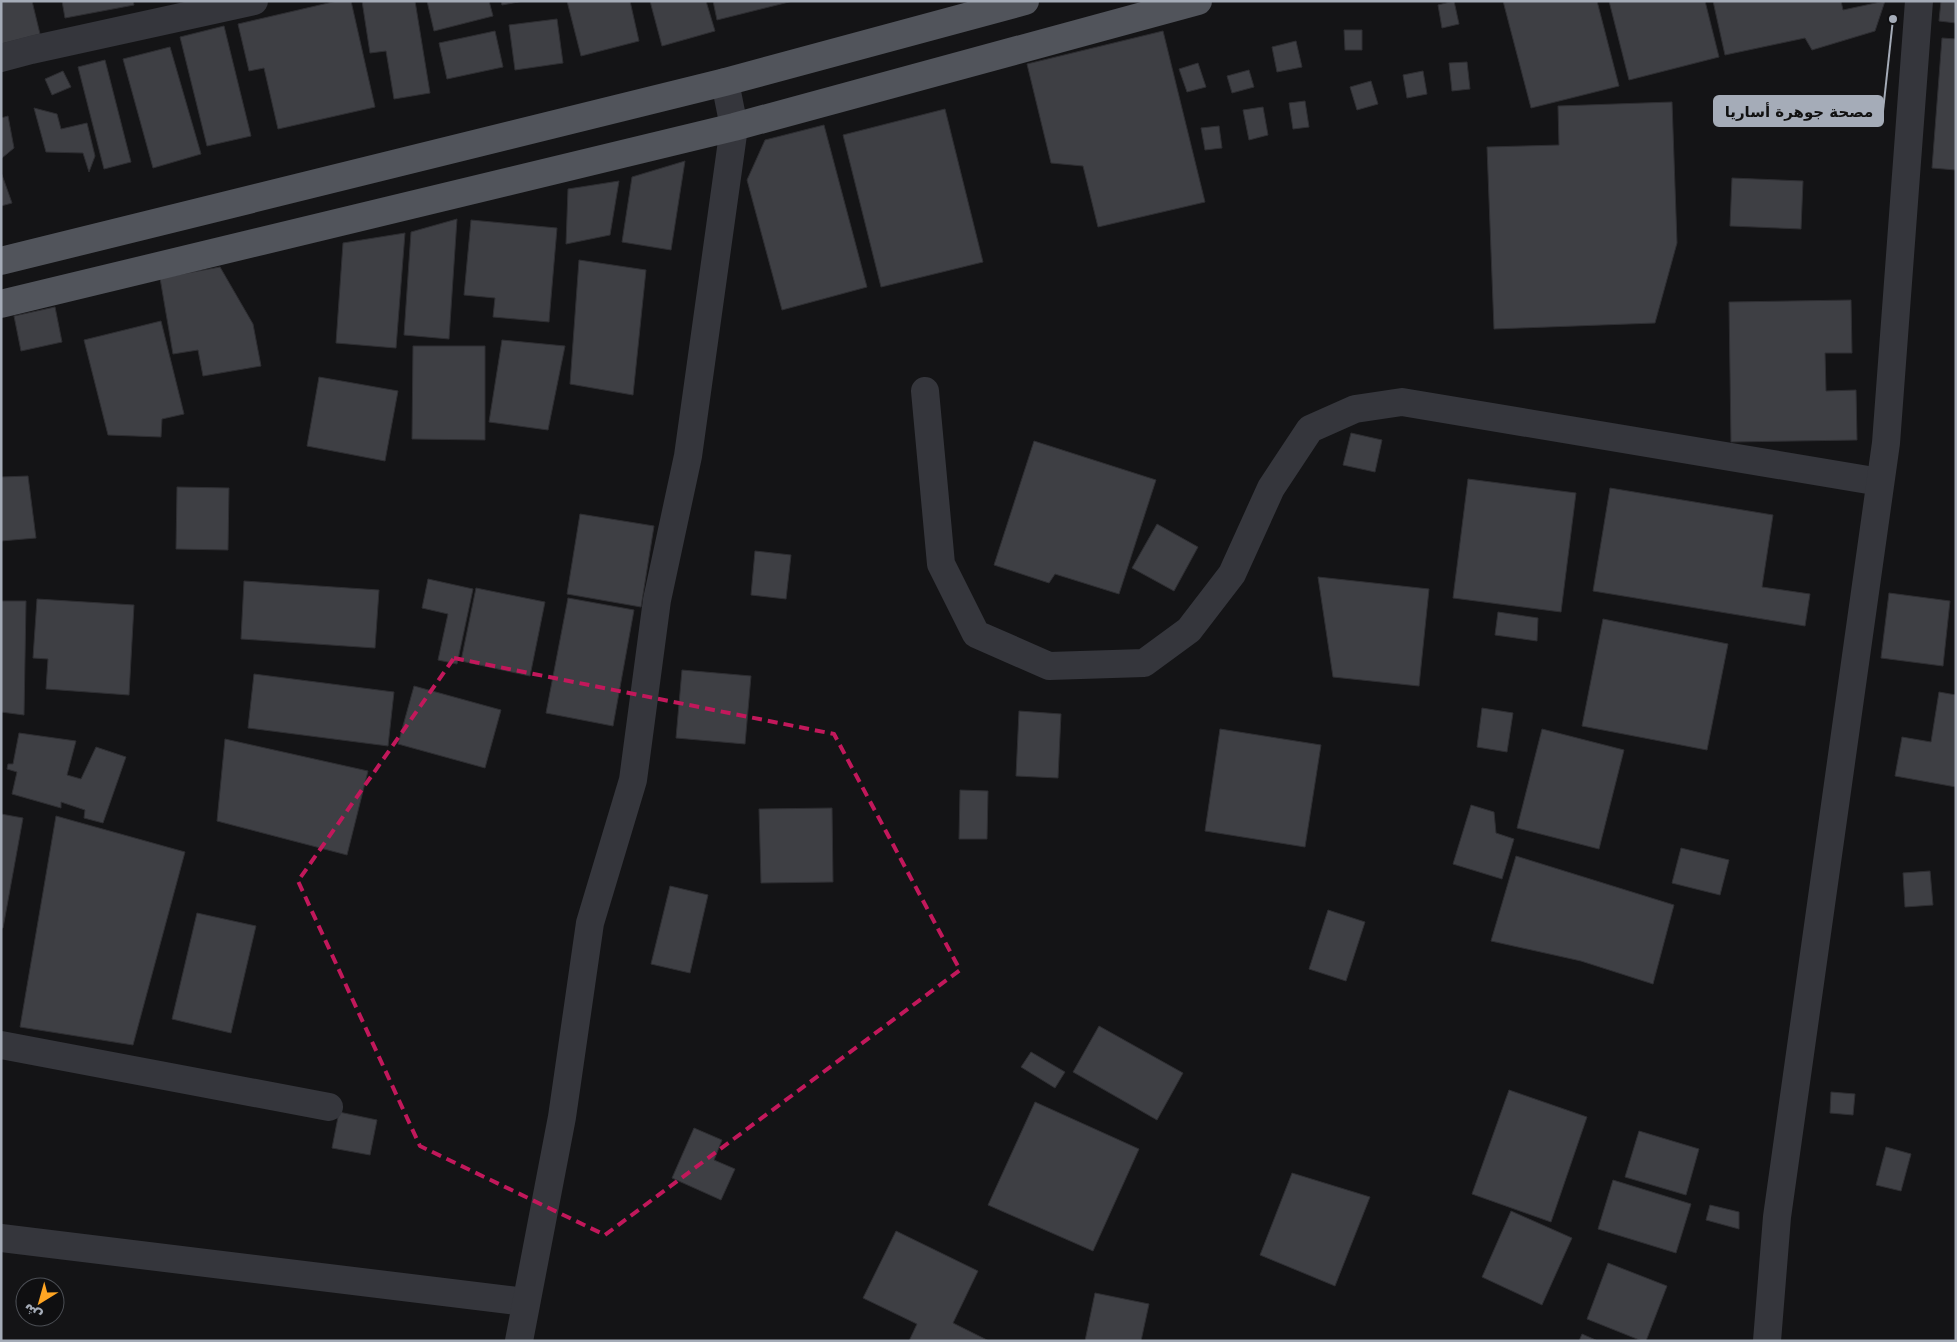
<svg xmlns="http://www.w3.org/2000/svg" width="1957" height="1342" font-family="'DejaVu Sans',Cairo,sans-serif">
<rect width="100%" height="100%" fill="#141416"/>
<g fill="#3e3f44" stroke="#2e2e32">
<polygon points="1,1 32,1 40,34 1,44"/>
<polygon points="62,1 133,1 134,5 65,18"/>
<polygon points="337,1 351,1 375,107 278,129 264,68 249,71 238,24"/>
<polygon points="362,1 415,1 430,93 394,99 386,51 370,53"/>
<polygon points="427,1 489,1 493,16 434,31"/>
<polygon points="501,1 524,1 502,5"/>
<polygon points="567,1 630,1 639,41 581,56"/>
<polygon points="650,1 706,1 715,31 662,46"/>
<polygon points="713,1 793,1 717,20"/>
<polygon points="1454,1 1459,24 1442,28 1438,5"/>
<polygon points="1503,1 1597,1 1619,86 1531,108"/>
<polygon points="1609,1 1705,1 1719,57 1629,80"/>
<polygon points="1713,1 1841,1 1843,10 1885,1 1875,31 1812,50 1805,38 1725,55"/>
<polygon points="1941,1 1956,1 1956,23 1939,21"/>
<polygon points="557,19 563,63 515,70 509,25"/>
<polygon points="224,26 251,136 207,146 180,37"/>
<polygon points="1344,30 1362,30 1362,50 1345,50"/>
<polygon points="495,31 503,67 447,79 439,43"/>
<polygon points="1163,31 1205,202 1098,227 1083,166 1051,163 1027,64"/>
<polygon points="1942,38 1956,39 1956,170 1932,168"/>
<polygon points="1296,41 1302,67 1277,72 1272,47"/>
<polygon points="170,47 201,154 153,168 123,59"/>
<polygon points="105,60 131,162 104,169 78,67"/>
<polygon points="1467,62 1470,89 1452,91 1449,63"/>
<polygon points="1198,63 1206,87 1187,92 1179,69"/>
<polygon points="1249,70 1254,87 1232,93 1227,76"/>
<polygon points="63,71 71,87 52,95 45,79"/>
<polygon points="1423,71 1427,94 1407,98 1403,75"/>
<polygon points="1371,81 1378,104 1357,110 1350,87"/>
<polygon points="1305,101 1309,127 1293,129 1289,103"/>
<polygon points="1672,102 1677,243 1655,323 1494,329 1487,147 1559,145 1558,106"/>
<polygon points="1263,107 1268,135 1249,140 1243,110"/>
<polygon points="34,108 57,114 61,129 87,123 95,156 89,172 83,153 46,152"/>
<polygon points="945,109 983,262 881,287 843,135"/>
<polygon points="8,116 14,148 2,158 1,118"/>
<polygon points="824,125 867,287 782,310 747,180 765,140"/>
<polygon points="1219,126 1222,148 1205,150 1201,128"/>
<polygon points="685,161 671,250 622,242 632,177"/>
<polygon points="1,172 12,203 1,206"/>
<polygon points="1732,178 1803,181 1801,229 1730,226"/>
<polygon points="619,181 610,235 566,244 568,189"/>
<polygon points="457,219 449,339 404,335 411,232"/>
<polygon points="471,220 557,228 549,322 493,317 495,298 464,295"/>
<polygon points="405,233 396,348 336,343 343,243"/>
<polygon points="579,260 646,270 633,395 570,384"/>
<polygon points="220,267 253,324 261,366 203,376 198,350 173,354 160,278"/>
<polygon points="1851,300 1852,353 1825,353 1826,391 1856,390 1857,440 1731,442 1729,302"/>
<polygon points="55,307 62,342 21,351 14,316"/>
<polygon points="161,321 184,414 162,419 161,437 108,435 84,340"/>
<polygon points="502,340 565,346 548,430 489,422"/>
<polygon points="413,346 485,346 485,440 412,439"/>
<polygon points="319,377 398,391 385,461 307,446"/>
<polygon points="1351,433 1382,440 1375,472 1343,465"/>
<polygon points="1034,441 1156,480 1119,594 1055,574 1049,583 994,565"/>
<polygon points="28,476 36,538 1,541 1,477"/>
<polygon points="1468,479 1576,493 1561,612 1453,598"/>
<polygon points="177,487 229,488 228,550 176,549"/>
<polygon points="1610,488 1773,515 1762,587 1810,594 1805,626 1593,591"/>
<polygon points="580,514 654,526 641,607 567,594"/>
<polygon points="1157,524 1198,547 1174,591 1132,568"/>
<polygon points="755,551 791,555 786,599 751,595"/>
<polygon points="1318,577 1429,589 1419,686 1333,677"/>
<polygon points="428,579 473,589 457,664 438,660 448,614 422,608"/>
<polygon points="244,581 379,590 375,648 241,639"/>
<polygon points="476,588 545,602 530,676 461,661"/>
<polygon points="1889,593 1950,601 1943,666 1881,658"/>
<polygon points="568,598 634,610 613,726 546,713"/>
<polygon points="37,599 134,605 129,695 46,689 48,659 33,658"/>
<polygon points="1,601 26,601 24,715 1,712"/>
<polygon points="1498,612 1538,618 1537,641 1495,635"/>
<polygon points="1603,619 1728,644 1707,750 1582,726"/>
<polygon points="682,670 751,676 745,744 676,738"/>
<polygon points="254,674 394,692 388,746 248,728"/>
<polygon points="414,686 501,710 485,768 398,744"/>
<polygon points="1939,692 1956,695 1956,787 1895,776 1902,737 1931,742"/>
<polygon points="1482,708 1513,713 1507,752 1477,747"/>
<polygon points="1019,711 1061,714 1058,778 1016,776"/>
<polygon points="1220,729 1321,745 1305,847 1205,831"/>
<polygon points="1542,729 1624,750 1599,849 1517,828"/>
<polygon points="19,733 76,741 67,775 81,779 96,747 126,757 103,823 84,818 85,810 61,802 61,808 12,794 17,772 7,769 8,764 13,764"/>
<polygon points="225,739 368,771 347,855 217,821"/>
<polygon points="960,790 988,791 987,839 959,839"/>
<polygon points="1471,805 1494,812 1496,833 1514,839 1502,879 1453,864"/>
<polygon points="832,808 833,882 761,883 759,809"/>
<polygon points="1,814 23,818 3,928 1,928"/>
<polygon points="56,816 185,852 133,1045 20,1027"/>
<polygon points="1681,848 1729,860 1720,895 1672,883"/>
<polygon points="1516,856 1674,905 1653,984 1581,961 1491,941"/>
<polygon points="1930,871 1933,905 1905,907 1903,873"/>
<polygon points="670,886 708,895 690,973 651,964"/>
<polygon points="1328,910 1365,922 1346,981 1309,969"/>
<polygon points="197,913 256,926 231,1033 172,1019"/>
<polygon points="1099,1026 1183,1073 1157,1120 1073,1072"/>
<polygon points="1031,1052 1065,1072 1055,1088 1021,1067"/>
<polygon points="1509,1090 1587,1117 1551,1222 1472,1194"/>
<polygon points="1831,1092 1855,1094 1853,1115 1830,1113"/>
<polygon points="1035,1102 1139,1149 1093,1251 988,1205"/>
<polygon points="339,1112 377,1120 370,1155 332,1148"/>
<polygon points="694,1128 722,1140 714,1160 735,1169 721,1200 672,1178"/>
<polygon points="1639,1131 1699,1149 1686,1195 1625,1177"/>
<polygon points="1886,1147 1911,1154 1901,1191 1876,1185"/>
<polygon points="1292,1173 1370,1197 1335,1286 1260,1255"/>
<polygon points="1613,1180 1691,1204 1676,1253 1598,1229"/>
<polygon points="1710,1205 1739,1212 1739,1229 1706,1220"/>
<polygon points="1511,1211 1572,1238 1542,1305 1482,1277"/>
<polygon points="896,1231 978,1271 953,1323 989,1341 909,1341 917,1324 863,1298"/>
<polygon points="1608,1263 1667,1286 1646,1341 1642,1341 1587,1319"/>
<polygon points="1095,1293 1149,1304 1141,1341 1085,1341"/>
<polygon points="1582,1334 1598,1341 1579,1341"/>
</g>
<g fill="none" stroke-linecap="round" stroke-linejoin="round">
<g stroke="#35363c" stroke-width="28">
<polyline points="1,58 31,50 254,1"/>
<polyline points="925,391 941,564 976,634 1049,666 1144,663 1189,630 1232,574 1271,488 1310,429 1355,409 1402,402 1880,482"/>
<polyline points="1,1045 329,1107"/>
<polyline points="1,1238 526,1302"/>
<polyline points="519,1341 562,1117 590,923 633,780 657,600 688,456 734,127 725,82"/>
<polyline points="1767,1341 1777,1217 1886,443 1919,1"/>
</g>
<g stroke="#51545b" stroke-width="28">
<polyline points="1,261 725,82 1025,1"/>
<polyline points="1,304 734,127 1198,1"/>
</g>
</g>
<path fill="none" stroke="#c2185b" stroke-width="4" stroke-dasharray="10 6" stroke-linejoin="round" d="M454,658L834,734L960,970L605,1235L420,1146L298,881Z"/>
<path fill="none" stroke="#a5acb8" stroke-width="2" d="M1893 19L1883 111"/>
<circle fill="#a5acb8" stroke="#0f0f11" stroke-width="2" cx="1893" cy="19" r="5"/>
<rect fill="#a5acb8" stroke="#a5acb8" stroke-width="2" x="1714" y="96" width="169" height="30" rx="5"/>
<g font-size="15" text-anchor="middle" font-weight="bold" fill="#111">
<text x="1799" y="117">مصحة جوهرة أساريا</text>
</g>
<rect width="1957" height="1342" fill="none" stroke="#a5acb8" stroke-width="5"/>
<g transform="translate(40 1302) rotate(217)"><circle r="24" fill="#0f0f11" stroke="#4b4e54"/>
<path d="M0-4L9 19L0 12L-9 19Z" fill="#ffa523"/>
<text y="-8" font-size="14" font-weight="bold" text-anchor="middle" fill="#a5acb8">ش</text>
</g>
</svg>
